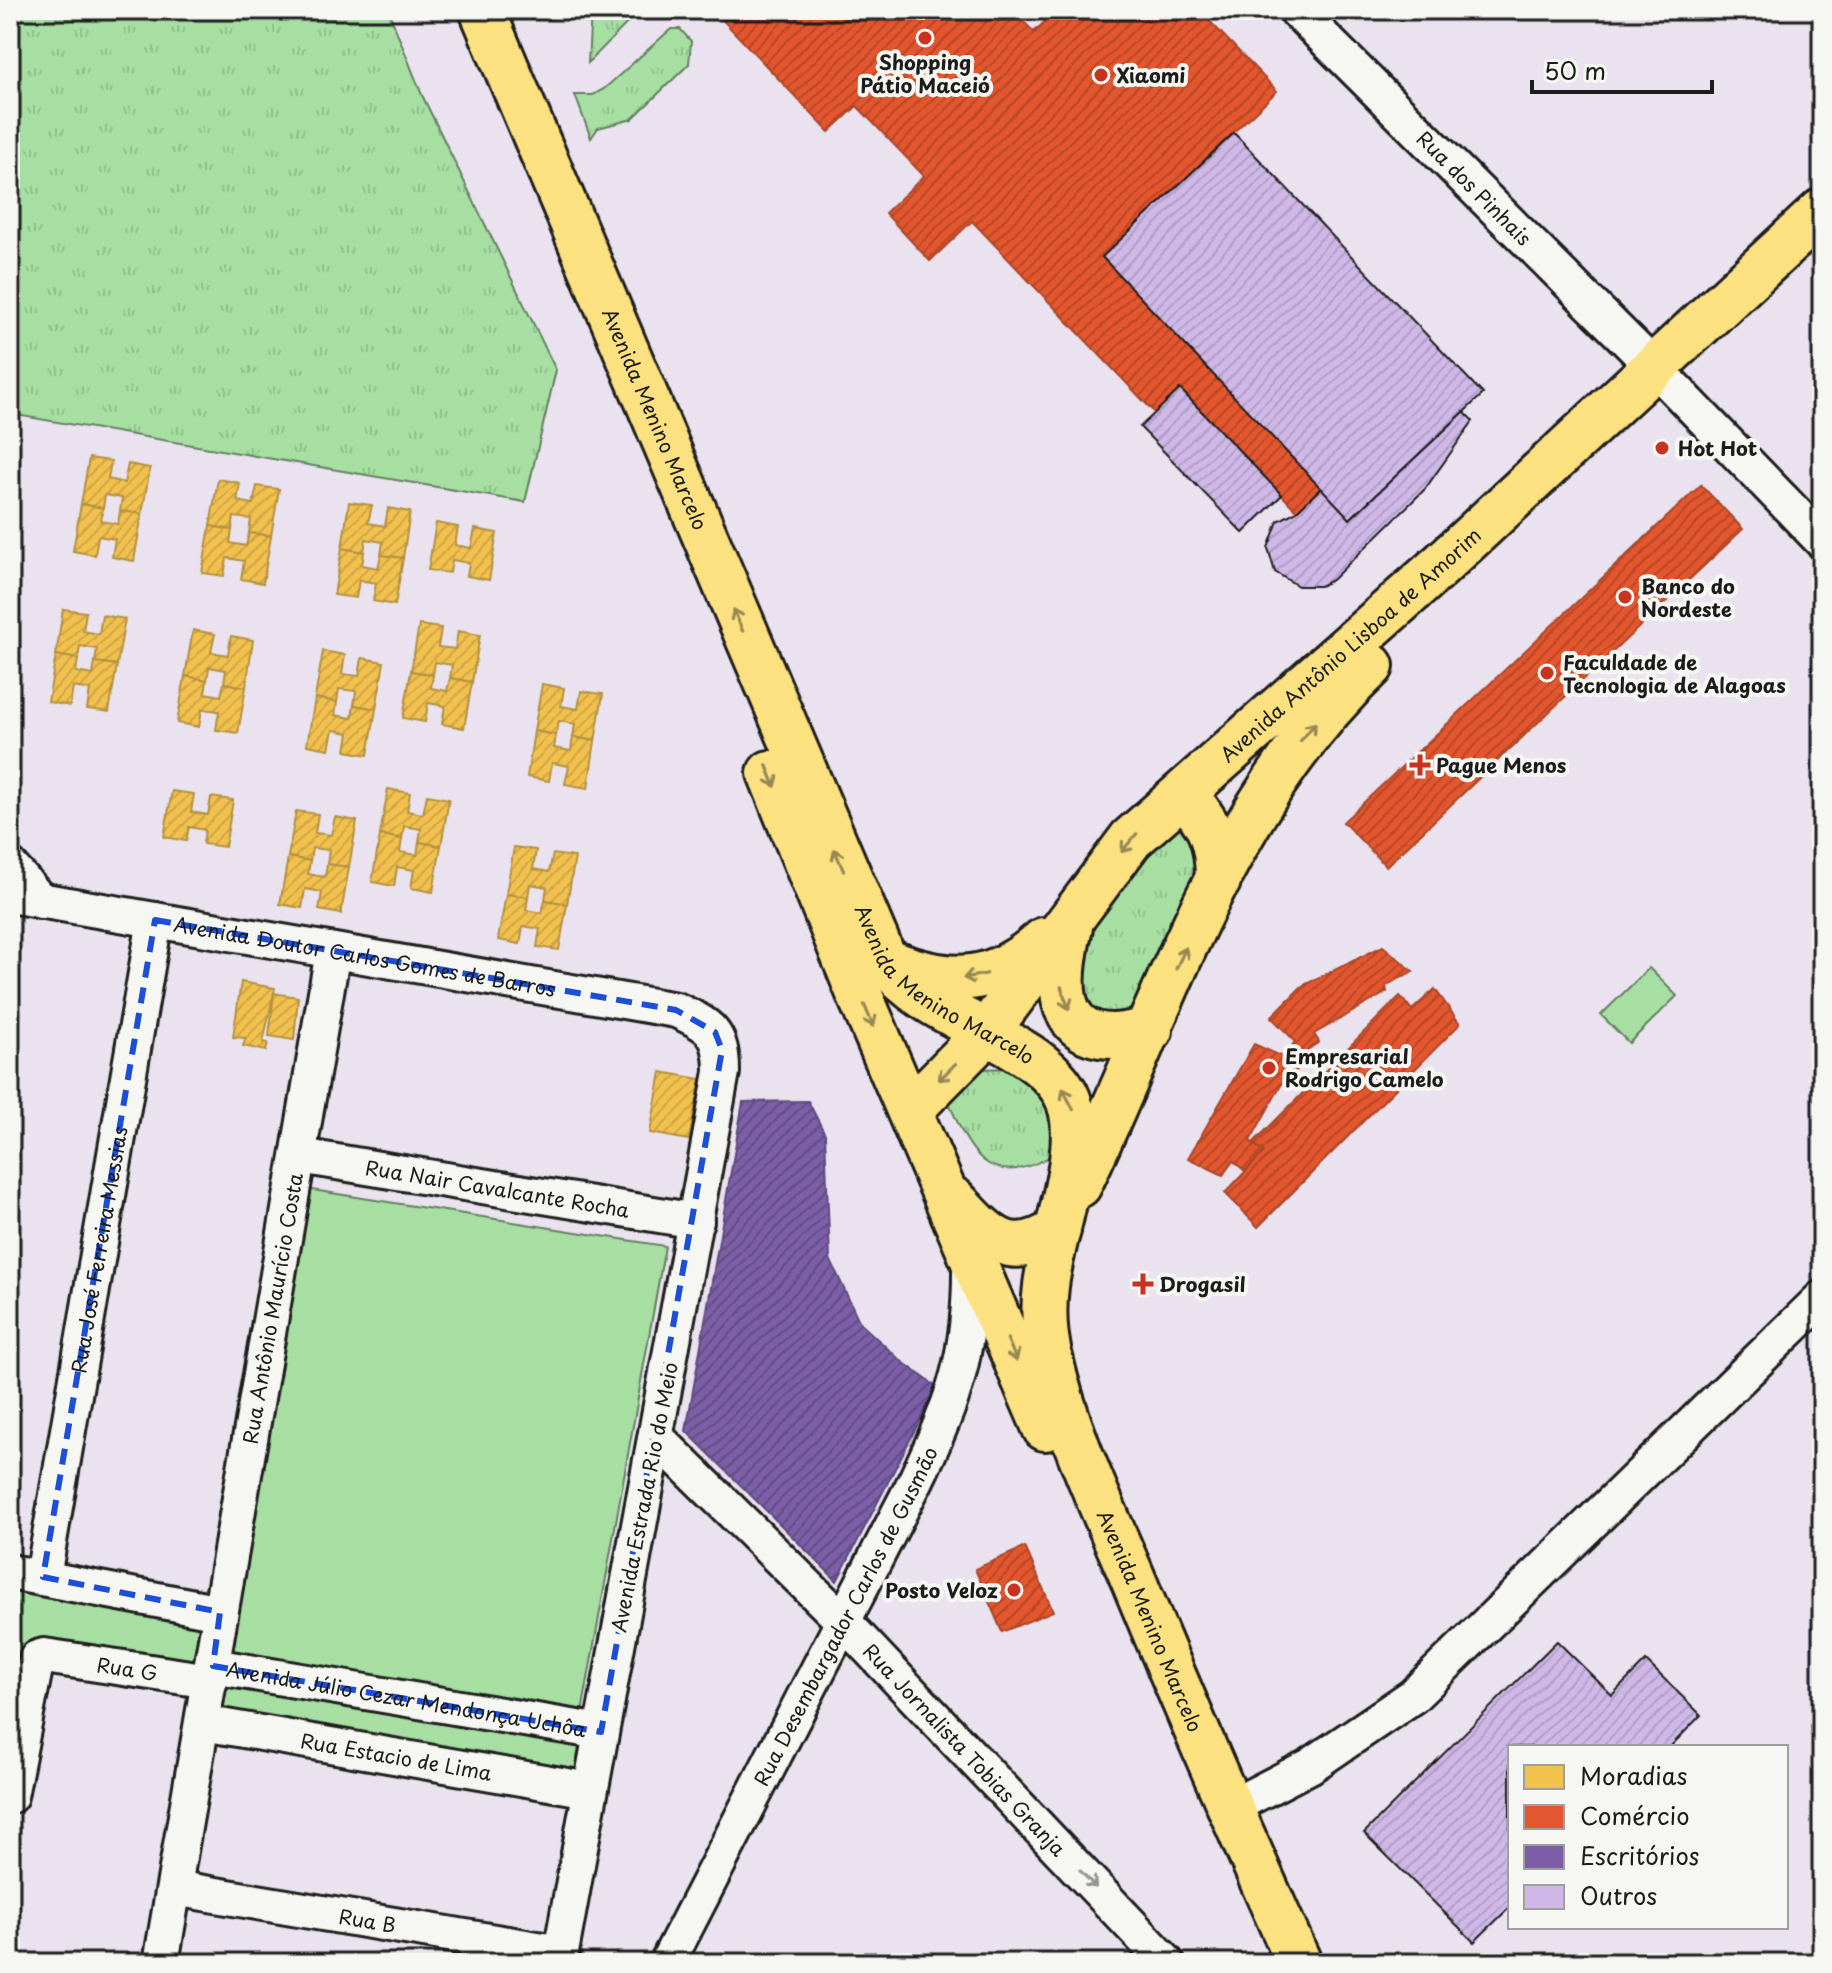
<svg xmlns="http://www.w3.org/2000/svg" width="1832" height="1973" font-family="'Playpen Sans',sans-serif">
<defs>
<pattern id="grass-tufts" width="24" height="20" patternUnits="userSpaceOnUse" patternTransform="scale(2)"><rect width="24" height="20" fill="#a7dfa3"/><path d="M3 7l-1-3M5 7V3M7 7l1-3M15 17l-1-3M17 17v-4M19 17l1-3" fill="none" stroke="#8fbf8c"/></pattern>
<pattern id="homes-hatch" width="6" height="6" patternUnits="userSpaceOnUse" patternTransform="scale(2)"><rect width="6" height="6" fill="#f2c14e"/><path d="M-1 1l2-2M0 6l6-6M5 7l2-2" fill="none" stroke="#cfa544"/></pattern>
<pattern id="shops-hatch" width="6" height="6" patternUnits="userSpaceOnUse" patternTransform="scale(2)"><rect width="6" height="6" fill="#e4572e"/><path d="M-1 1l2-2M0 6l6-6M5 7l2-2" fill="none" stroke="#b84726"/></pattern>
<pattern id="offices-hatch" width="6" height="6" patternUnits="userSpaceOnUse" patternTransform="scale(2)"><rect width="6" height="6" fill="#7b5ea7"/><path d="M-1 1l2-2M0 6l6-6M5 7l2-2" fill="none" stroke="#644d87"/></pattern>
<pattern id="building-hatch" width="6" height="6" patternUnits="userSpaceOnUse" patternTransform="scale(2)"><rect width="6" height="6" fill="#cfb8e7"/><path d="M-1 1l2-2M0 6l6-6M5 7l2-2" fill="none" stroke="#b19ec6"/></pattern>
</defs>
<rect width="100%" height="100%" fill="#eae3ef"/>
<filter id="ink" filterUnits="userSpaceOnUse"><feTurbulence type="fractalNoise" baseFrequency=".0125" numOctaves="2"/><feDisplacementMap in="SourceGraphic" scale="16" xChannelSelector="R" yChannelSelector="G"/><feConvolveMatrix kernelMatrix="1 2 1 2 8 2 1 2 1" color-interpolation-filters="sRGB"/></filter>
<g filter="url(#ink)">
<g fill="url(#grass-tufts)" stroke="#627e60" stroke-width="2">
<polygon points="10,10 388,10 422,95 556,370 525,502 10,414"/>
<polygon points="591,10 640,10 588,63"/>
<polygon points="671,29 680,29 691,41 689,64 632,119 598,128 591,138 575,95 593,95 604,89"/>
<polygon points="1176,815 1207,856 1132,1015 1104,1028 1075,1007 1079,939"/>
<path d="M1009,1068C1058,1092 1056,1102 1054,1154C985,1196 967,1146 944,1091L979,1069Z"/>
</g>
<g fill="#a7dfa3" stroke="#627e60" stroke-width="2">
<polygon points="1649,968 1677,996 1629,1043 1601,1015"/>
<polygon points="306,1189 665,1246 580,1724 216,1657"/>
<polygon points="10,1591 205,1625 197,1670 22,1651 10,1668"/>
<polygon points="217,1680 589,1745 583,1779 211,1714"/>
</g>
<g fill="url(#homes-hatch)" stroke="#b2903f" stroke-width="2">
<polygon points="89,458 111,461 108,479 124,483 128,464 150,468 142,514 120,511 122,498 105,495 103,508 81,504"/>
<polygon points="218,479 240,483 237,501 253,504 257,486 279,489 271,536 249,533 251,519 234,517 232,530 210,526"/>
<polygon points="349,502 372,505 368,523 385,526 388,508 410,512 403,558 381,555 383,542 366,539 364,552 342,548"/>
<polygon points="81,504 103,508 101,521 118,524 120,511 142,514 134,561 112,557 115,539 98,536 95,555 73,551"/>
<polygon points="436,523 458,527 455,545 471,548 475,529 497,533 489,580 467,576 469,563 452,560 450,573 428,570"/>
<polygon points="210,526 232,530 230,543 246,546 249,533 271,536 263,583 241,579 244,561 227,558 224,576 202,573"/>
<polygon points="342,548 364,552 362,565 378,568 381,555 403,558 395,605 373,601 376,583 359,580 356,598 334,595"/>
<polygon points="63,609 86,612 83,631 99,634 102,615 125,619 117,665 95,662 97,649 80,646 78,659 56,655"/>
<polygon points="419,625 441,628 438,647 455,649 458,631 480,635 472,682 450,678 452,665 435,662 433,675 411,671"/>
<polygon points="193,630 215,634 211,652 228,655 231,636 253,640 246,687 224,683 226,670 209,667 207,680 185,676"/>
<polygon points="323,651 345,655 342,674 359,676 362,658 384,662 376,709 354,705 356,691 339,689 337,702 315,698"/>
<polygon points="56,655 78,659 76,672 93,675 95,662 117,665 109,712 87,709 90,690 73,687 70,706 48,702"/>
<polygon points="411,671 433,675 431,688 447,691 450,678 472,682 464,728 442,724 445,706 428,703 425,722 403,718"/>
<polygon points="185,676 207,680 205,693 221,696 224,683 246,687 238,733 216,730 219,711 202,709 199,727 177,723"/>
<polygon points="542,684 564,688 561,706 578,709 581,691 603,694 595,741 573,737 575,724 559,721 556,735 534,731"/>
<polygon points="315,698 337,702 335,715 352,718 354,705 376,709 368,755 346,751 349,733 333,730 329,749 307,745"/>
<polygon points="534,731 556,735 554,748 571,751 573,737 595,741 588,788 565,784 569,766 552,763 549,781 527,777"/>
<polygon points="388,789 410,793 407,811 423,814 427,795 449,799 441,846 419,842 421,829 404,826 402,839 380,835"/>
<polygon points="172,791 194,794 191,812 208,815 211,797 233,800 225,847 203,844 205,830 189,827 186,841 164,837"/>
<polygon points="296,811 318,814 315,833 331,835 335,817 357,821 349,867 327,864 329,850 312,848 310,861 288,857"/>
<polygon points="380,835 402,839 400,852 417,855 419,842 441,846 433,892 411,888 414,870 397,867 394,886 372,882"/>
<polygon points="514,847 536,850 533,869 549,872 553,854 575,857 567,904 545,900 547,887 530,884 528,897 506,894"/>
<polygon points="288,857 310,861 308,874 325,877 327,864 349,867 341,914 319,910 322,892 305,889 302,908 280,904"/>
<polygon points="506,894 528,897 526,910 542,913 545,900 567,904 559,950 537,947 540,929 523,926 520,944 498,940"/>
<polygon points="241,982 275,988 263,1042 268,1043 266,1051 243,1046 246,1038 233,1037"/>
<polygon points="274,993 298,997 294,1040 269,1036"/>
<polygon points="661,1072 701,1079 689,1140 650,1133"/>
</g>
<g fill="url(#shops-hatch)" stroke="#a84529" stroke-width="2">
<polygon points="713,10 1012,10 1034,32 1057,10 1199,10 1277,91 1102,257 1321,488 1297,511 1180,389 1155,413 972,221 930,261 885,213 924,176 857,106 829,132"/>
<polygon points="1701,485 1743,529 1386,866 1343,822"/>
<polygon points="1383,946 1413,971 1386,986 1387,992 1314,1034 1319,1042 1309,1049 1292,1078 1285,1078 1250,1141 1264,1152 1245,1171 1233,1161 1223,1175 1188,1158 1254,1044 1285,1058 1295,1041 1271,1017 1302,986"/>
<polygon points="1435,989 1460,1024 1258,1227 1225,1193 1264,1152 1253,1143 1400,996 1412,1010"/>
<polygon points="807,1217 858,1499 774,1514 766,1472 735,1477 709,1330 742,1324 725,1233"/>
<polygon points="1025,1547 1053,1611 1002,1632 975,1569"/>
</g>
<polygon fill="url(#offices-hatch)" stroke="#5e4a7d" stroke-width="2" points="808,1101 825,1134 830,1259 860,1323 900,1360 937,1387 837,1581 686,1431 743,1102"/>
<g fill="url(#building-hatch)" stroke="#1c1c1c" stroke-width="2">
<polygon points="1234,133 1483,394 1350,519 1102,257"/>
<polygon points="1180,389 1282,495 1243,533 1140,427"/>
<polygon points="1464,412 1473,421 1425,489 1332,580 1320,586 1298,586 1275,572 1268,548 1278,521 1297,511 1321,488 1350,519"/>
<polygon points="1557,1641 1612,1695 1646,1661 1701,1715 1670,1747 1510,1747 1510,1907 1474,1942 1364,1833"/>
</g>
<g fill="none" stroke-linecap="round" stroke-linejoin="round">
<g stroke="#1c1c1c" stroke-width="40">
<g id="minor">
<path id="s1" d="M1296,10L1654,367L1822,541"/>
<polyline points="10,866 41,901"/>
<path id="s2" d="M10,895L676,1010C710,1025 722,1032 722,1072L559,1963"/>
<path id="s3" d="M300,1156L696,1221"/>
<path id="s4" d="M657,1438L841,1619L1167,1963"/>
<polyline points="10,1572 220,1612"/>
<path id="s5" d="M43,1577L155,920"/>
<path id="s6" d="M213,1666L601,1732"/>
<path id="s7" d="M203,1723L590,1790"/>
<path id="s8" d="M10,1796L37,1658L44,1656L210,1681"/>
<polyline points="1229,1808 1310,1766 1413,1696 1822,1298"/>
<path id="s9" d="M174,1888L561,1953"/>
<path id="s10" d="M161,1963L333,951"/>
<path id="s11" d="M667,1963L916,1480C954,1401 971,1354 970,1265"/>
</g>
</g>
<g stroke="#1c1c1c" stroke-width="50">
<g id="major">
<path id="s12" d="M482,10L885,961C929,1021 1032,1037 1064,1091C1092,1137 1052,1233 1046,1286C1043,1310 1044,1334 1050,1358C1067,1434 1103,1508 1133,1579C1186,1708 1242,1836 1299,1963"/>
<polyline points="770,773 858,991 1045,1428"/>
<path d="M1184,793C1210,825 1218,839 1218,881"/>
<path d="M1070,927C1061,967 1048,1035 1112,1036C1124,1036 1138,1032 1150,1030"/>
<path d="M894,964C953,986 995,984 1044,940"/>
<path id="s13" d="M911,1109L985,1034L1131,839L1440,566L1822,211"/>
<path d="M1079,1185C1164,1007 1224,804 1371,666"/>
<path d="M954,1200C988,1236 1008,1263 1058,1230"/>
</g>
</g>
<use href="#minor" stroke="#f6f6f2" stroke-width="34"/>
<use href="#major" stroke="#fbe180" stroke-width="44"/>
</g>
<defs><path id="oneway-shaft" d="M-6 0H5M1.5-3L5.5 0L1.5 3" fill="none" stroke-width="1.6" stroke-linecap="round" stroke-linejoin="round" transform="scale(2)"/></defs>
<g stroke="#978853">
<use href="#oneway-shaft" transform="translate(738 620) rotate(-113)"/>
<use href="#oneway-shaft" transform="translate(1308 732) rotate(-50)"/>
<use href="#oneway-shaft" transform="translate(771 776) rotate(68)"/>
<use href="#oneway-shaft" transform="translate(1129 843) rotate(130)"/>
<use href="#oneway-shaft" transform="translate(839 860) rotate(-113)"/>
<use href="#oneway-shaft" transform="translate(1181 958) rotate(-65)"/>
<use href="#oneway-shaft" transform="translate(975 976) rotate(169)"/>
<use href="#oneway-shaft" transform="translate(1065 998) rotate(71)"/>
<use href="#oneway-shaft" transform="translate(869 1016) rotate(67)"/>
<use href="#oneway-shaft" transform="translate(947 1072) rotate(135)"/>
<use href="#oneway-shaft" transform="translate(1068 1099) rotate(-117)"/>
<use href="#oneway-shaft" transform="translate(1012 1350) rotate(67)"/>
</g>
<use stroke="#949492" href="#oneway-shaft" transform="translate(1088 1879) rotate(47)"/>
</g>
<path fill="none" stroke="#1d4ed8" stroke-width="6" stroke-dasharray="16 10" stroke-linejoin="round" d="M155,920L676,1010L715,1032L722,1050L601,1732L213,1666L220,1612L43,1577Z"/>
<g fill="#c8321e" stroke="#f6f6f2" stroke-width="3">
<circle cx="925" cy="38" r="8"/>
<circle cx="1101" cy="75" r="8"/>
<circle cx="1662" cy="448" r="8"/>
<circle cx="1625" cy="597" r="8"/>
<circle cx="1547" cy="673" r="8"/>
<path d="M1416 753h8v8h8v8h-8v8h-8v-8h-8v-8h8z"/>
<circle cx="1269" cy="1068" r="8"/>
<path d="M1139 1272h8v8h8v8h-8v8h-8v-8h-8v-8h8z"/>
<circle cx="1014" cy="1590" r="8"/>
</g>
<g text-anchor="middle" dominant-baseline="central" stroke-width="8" stroke-linejoin="round" paint-order="stroke">
<g font-size="20" font-weight="bold" fill="#1c1c1c" stroke="#f6f6f2" text-anchor="start">
<text x="925" y="62" text-anchor="middle">Shopping<tspan x="925" dy="23">Pátio Maceió</tspan></text>
<text x="1117" y="75">Xiaomi</text>
<text x="1678" y="448">Hot Hot</text>
<text x="1641" y="586">Banco do<tspan x="1641" dy="23">Nordeste</tspan></text>
<text x="1563" y="662">Faculdade de<tspan x="1563" dy="23">Tecnologia de Alagoas</tspan></text>
<text x="1436" y="765">Pague Menos</text>
<text x="1285" y="1056">Empresarial<tspan x="1285" dy="23">Rodrigo Camelo</tspan></text>
<text x="1159" y="1284">Drogasil</text>
<text x="998" y="1590" text-anchor="end">Posto Veloz</text>
</g>
<g font-size="20" fill="#1c1c1c" stroke="#f6f6f2">
<text stroke="none"><textPath href="#s1" startOffset="252">Rua dos Pinhais</textPath></text>
<text stroke="none"><textPath href="#s12" startOffset="444">Avenida Menino Marcelo</textPath></text>
<text stroke="none"><textPath href="#s13" startOffset="642">Avenida Antônio Lisboa de Amorim</textPath></text>
<text stroke="none"><textPath href="#s2" startOffset="360">Avenida Doutor Carlos Gomes de Barros</textPath></text>
<text stroke="none"><textPath href="#s12" startOffset="1092">Avenida Menino Marcelo</textPath></text>
<text stroke="none"><textPath href="#s3" startOffset="200">Rua Nair Cavalcante Rocha</textPath></text>
<text stroke="none"><textPath href="#s5" startOffset="332">Rua José Ferreira Messias</textPath></text>
<text stroke="none"><textPath href="#s10" startOffset="664">Rua Antônio Maurício Costa</textPath></text>
<text transform="translate(644 1497) rotate(-79)">Avenida Estrada Rio do Meio</text>
<text stroke="none"><textPath href="#s11" startOffset="390">Rua Desembargador Carlos de Gusmão</textPath></text>
<text stroke="none"><textPath href="#s12" startOffset="1810">Avenida Menino Marcelo</textPath></text>
<text stroke="none"><textPath href="#s8" startOffset="232">Rua G</textPath></text>
<text stroke="none"><textPath href="#s6" startOffset="196">Avenida Júlio Cezar Mendonça Uchôa</textPath></text>
<text stroke="none"><textPath href="#s4" startOffset="438">Rua Jornalista Tobias Granja</textPath></text>
<text stroke="none"><textPath href="#s7" startOffset="196">Rua Estacio de Lima</textPath></text>
<text stroke="none"><textPath href="#s9" startOffset="196">Rua B</textPath></text>
</g>
</g>
<rect width="1832" height="1973" fill="none" stroke="#f6f6f2" stroke-width="40"/>
<rect x="20" y="20" width="1792" height="1933" fill="none" stroke="#1c1c1c" stroke-width="3" filter="url(#ink)"/>
<rect x="1508" y="1745" width="280" height="184" fill="#f6f6f2" stroke="#9f9f9c" stroke-width="2"/>
<rect x="1524" y="1765" width="40" height="24" fill="#f2c14e" stroke="#9f9f9c" stroke-width="2"/>
<text x="1580" y="1785" font-size="24" fill="#1c1c1c">Moradias</text>
<rect x="1524" y="1805" width="40" height="24" fill="#e4572e" stroke="#9f9f9c" stroke-width="2"/>
<text x="1580" y="1825" font-size="24" fill="#1c1c1c">Comércio</text>
<rect x="1524" y="1845" width="40" height="24" fill="#7b5ea7" stroke="#9f9f9c" stroke-width="2"/>
<text x="1580" y="1865" font-size="24" fill="#1c1c1c">Escritórios</text>
<rect x="1524" y="1885" width="40" height="24" fill="#cfb8e7" stroke="#9f9f9c" stroke-width="2"/>
<text x="1580" y="1905" font-size="24" fill="#1c1c1c">Outros</text>
<path d="M1532 80v12h180v-12" fill="none" stroke="#1c1c1c" stroke-width="4"/>
<text x="1544" y="80" font-size="24" fill="#1c1c1c" stroke="#f6f6f2" stroke-width="6" paint-order="stroke">50 m</text>
</svg>
